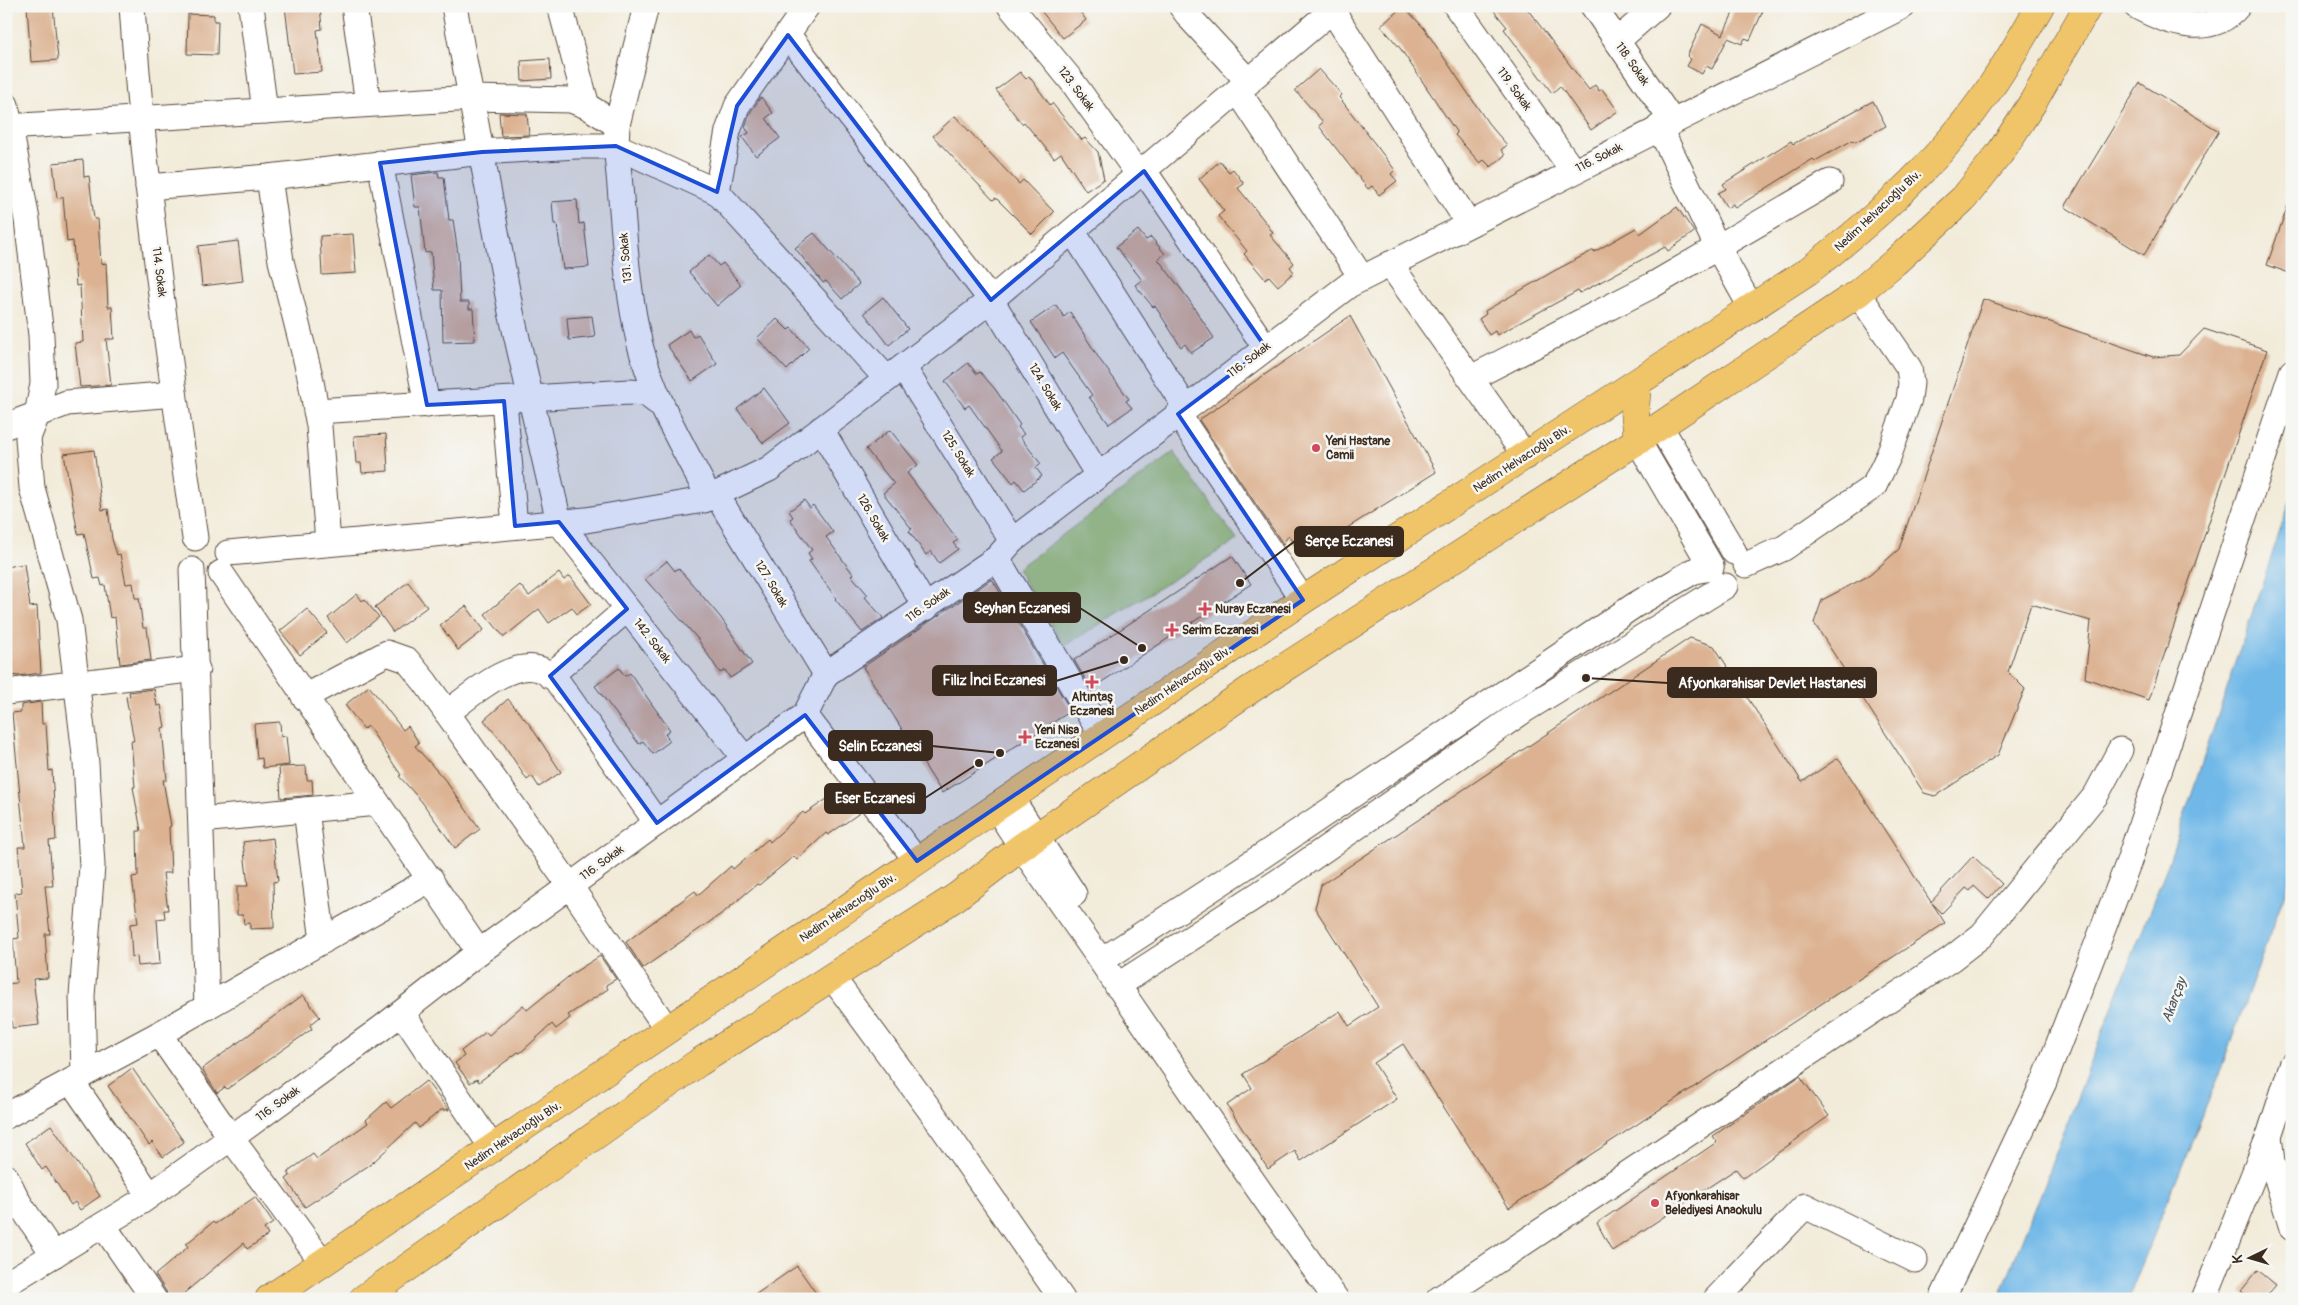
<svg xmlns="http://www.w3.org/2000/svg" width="2298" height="1305" font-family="Pangolin,sans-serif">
<rect width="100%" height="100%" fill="#f6f6f2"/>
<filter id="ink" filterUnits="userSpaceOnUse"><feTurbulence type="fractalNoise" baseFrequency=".02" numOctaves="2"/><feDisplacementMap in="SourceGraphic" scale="10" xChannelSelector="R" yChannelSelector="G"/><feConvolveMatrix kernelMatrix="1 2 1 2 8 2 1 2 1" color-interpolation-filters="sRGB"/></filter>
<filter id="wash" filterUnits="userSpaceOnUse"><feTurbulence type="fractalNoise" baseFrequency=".0096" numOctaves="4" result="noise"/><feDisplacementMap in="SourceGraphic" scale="20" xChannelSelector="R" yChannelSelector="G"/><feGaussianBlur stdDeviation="1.12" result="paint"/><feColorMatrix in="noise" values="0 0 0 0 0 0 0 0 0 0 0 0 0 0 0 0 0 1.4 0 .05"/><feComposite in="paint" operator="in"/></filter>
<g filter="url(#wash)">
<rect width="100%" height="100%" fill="#f2ebd9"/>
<polygon fill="#afcc73" stroke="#757b48" points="1174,452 1237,540 1064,646 1017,569"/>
<polygon fill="#70b8e8" stroke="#567183" points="2292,495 2292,873 2217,1080 2128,1299 1999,1299 2168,864"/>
<g id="blocks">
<g fill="#dcb292">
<polygon points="27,6 53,6 58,60 31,62"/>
<polygon points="285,6 320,6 322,29 317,30 322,72 293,74"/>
<polygon points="1037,6 1076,6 1086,20 1063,38"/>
<polygon points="1403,6 1424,28 1488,123 1507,145 1501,150 1505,155 1491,167 1484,160 1480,163 1455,135 1457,133 1400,48 1381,26"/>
<polygon points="1490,6 1525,6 1589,90 1595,85 1599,91 1602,89 1618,111 1591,130 1560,86 1552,93 1504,29 1507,27"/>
<polygon points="1736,6 1765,6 1750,40 1745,38 1742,44 1728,38 1712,69 1706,66 1702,74 1687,66 1691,59 1687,56 1702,24 1723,35"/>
<polygon points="188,14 214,15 214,21 218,21 217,55 187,54"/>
<polygon points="550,59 551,79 522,81 521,61"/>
<polygon points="1319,69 1342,95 1339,97 1395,170 1391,174 1397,181 1379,195 1372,186 1368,189 1346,161 1319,126 1323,122 1295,90"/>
<polygon points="1020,72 1026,79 1029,76 1050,105 1052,103 1082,140 1085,138 1098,152 1104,179 1086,191 1061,153 1054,158 1024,122 1022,124 996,90"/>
<polygon points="2140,83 2219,131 2144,255 2065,207"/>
<polygon points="761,97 773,113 766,118 780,138 756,156 742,137 749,133 745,127 750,113"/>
<polygon points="1873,101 1886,126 1855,142 1853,140 1815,161 1813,159 1735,208 1733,204 1727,208 1718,193 1726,189 1723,184 1791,141 1793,144"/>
<polygon points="499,113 527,114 529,135 501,136"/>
<polygon points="955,116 1019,184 1023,180 1054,212 1032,234 996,198 993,200 933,136"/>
<polygon points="83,160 84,177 89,176 94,219 98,219 101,264 106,263 108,307 112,307 114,339 106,339 111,385 80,387 75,343 83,342 80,285 76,286 73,241 67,242 63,197 57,198 53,163"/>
<polygon points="1220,161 1229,172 1233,169 1244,184 1238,188 1267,224 1273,233 1270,235 1294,263 1290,267 1294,272 1278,286 1269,276 1265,279 1244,254 1247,251 1218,216 1224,211 1199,179"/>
<polygon points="438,172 439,177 444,177 449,220 453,220 458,254 460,302 469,302 469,309 473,309 475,341 443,342 442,290 434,290 431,252 425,253 420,207 415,207 411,175"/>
<polygon points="577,200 579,224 584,223 589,267 563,269 557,224 554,224 552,202"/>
<polygon points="2289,202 2292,202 2292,274 2267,265"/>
<polygon points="1677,207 1694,232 1668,251 1665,247 1580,293 1578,291 1497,335 1495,331 1489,335 1479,319 1486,314 1485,311 1554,271 1594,250 1594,252 1636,228 1640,234"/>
<polygon points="1138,230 1146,240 1151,237 1165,254 1158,259 1187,297 1214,338 1191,353 1185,344 1181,347 1155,306 1153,307 1135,285 1142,280 1116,247"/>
<polygon points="814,233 859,284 842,299 826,281 823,283 795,248"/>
<polygon points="353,234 356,273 322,275 320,236"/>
<polygon points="238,241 243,281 202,286 198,246"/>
<polygon points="709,255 719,266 723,263 741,285 717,306 689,272"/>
<polygon points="883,297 908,329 889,345 864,313"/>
<polygon points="1983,299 2153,357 2179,355 2204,329 2267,350 2149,700 2085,678 2091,621 2031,604 2008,672 2025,689 1998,755 1935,796 1924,793 1814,623 1822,600 1870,575 1899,549"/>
<polygon points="1056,305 1064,317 1070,312 1100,360 1129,399 1126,401 1132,408 1109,424 1089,397 1092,395 1062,353 1055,358 1031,322"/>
<polygon points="592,316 595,337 569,340 567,318"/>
<polygon points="1350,316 1436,472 1304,555 1288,536 1283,544 1199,420"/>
<polygon points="777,319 788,330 791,328 809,348 787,370 757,338"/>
<polygon points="689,330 693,337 698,334 717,364 692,381 667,345"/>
<polygon points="968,363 977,374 980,372 995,389 1020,425 1018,427 1024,434 1020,437 1041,464 1036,468 1042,476 1024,490 1016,480 1013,483 993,458 1002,451 969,405 965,408 945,381"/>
<polygon points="764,388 790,423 763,443 737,409"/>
<polygon points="890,430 918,465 907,473 958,540 953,543 958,549 939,563 931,551 926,555 909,531 912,529 883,493 894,484 866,449"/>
<polygon points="386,434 388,471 362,473 361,463 356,463 354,436"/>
<polygon points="94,450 102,510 108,509 112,539 117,555 120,554 126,584 133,583 135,598 139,598 143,628 147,628 151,660 120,664 115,617 110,618 105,585 102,586 100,578 94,579 84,533 78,534 64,454"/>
<polygon points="804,500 810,508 813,505 833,532 826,537 853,574 851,575 868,595 865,597 883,618 862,632 835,599 836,598 809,561 812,559 808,553 812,550 790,519 793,517 789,511"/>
<polygon points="1232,556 1251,584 1091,689 1074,660"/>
<polygon points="667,561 675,571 678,568 699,592 721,618 752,664 730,678 725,670 720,673 697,638 645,579"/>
<polygon points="24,564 30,607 37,606 41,673 18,676 11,675 6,625 6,567"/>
<polygon points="559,573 564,580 570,576 591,604 577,614 572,607 549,623 539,609 504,637 485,614 520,585 529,596"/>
<polygon points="992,579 1071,711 942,793 863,667"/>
<polygon points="408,582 427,607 393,632 375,607"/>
<polygon points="357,594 362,601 364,599 379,617 347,643 328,618"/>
<polygon points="466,606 484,630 458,650 440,625"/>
<polygon points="307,609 327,633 300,655 280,631"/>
<polygon points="1690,638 1714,646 1802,782 1838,758 1931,902 1973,856 2002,884 1988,899 1974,886 1970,891 1966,888 1942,913 1932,903 1945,923 1509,1208 1403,1044 1374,1063 1397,1099 1301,1161 1295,1151 1268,1169 1227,1105 1252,1088 1243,1074 1340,1011 1349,1026 1378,1007 1315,908 1321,885"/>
<polygon points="619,668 625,676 630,673 670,730 665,734 670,741 653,754 643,741 639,744 595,686"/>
<polygon points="369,686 403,730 408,726 419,743 415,746 445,780 480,829 455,848 422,802 399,776 401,775 368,726 364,729 345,705"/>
<polygon points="154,689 157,706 161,705 165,727 162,728 167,780 163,780 171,826 169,827 171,873 163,873 168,910 164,910 165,918 157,919 160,964 138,966 137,956 132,957 130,924 138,923 132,877 138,876 137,831 141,831 133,787 135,787 131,741 134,741 126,697 130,696 129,692"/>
<polygon points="508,699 530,725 561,772 539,787 532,776 527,780 503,743 484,720"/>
<polygon points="41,702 42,724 46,724 49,771 52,770 56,840 49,841 53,886 45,886 50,934 45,934 48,978 33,979 39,1025 12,1028 11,1019 6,1019 6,984 16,983 13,939 19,938 15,893 22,892 18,847 25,847 12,713 21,712 21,705"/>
<polygon points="280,722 281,737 286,736 289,765 263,768 262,758 257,759 254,724"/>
<polygon points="306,766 307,780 312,780 313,795 281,798 279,767"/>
<polygon points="843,788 861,812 828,835 826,833 797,860 794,856 759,885 757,884 724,912 643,968 626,942 695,891 698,895 731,866 733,869 768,839 770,842 803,812 805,814"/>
<polygon points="273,838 278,881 273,882 274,928 250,929 250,923 244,924 243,915 237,915 237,886 248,886 243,842"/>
<polygon points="600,956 616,979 606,985 608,989 568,1015 570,1018 556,1029 552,1024 520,1053 518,1052 479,1082 477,1079 470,1083 455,1063 464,1056 461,1051 486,1032 489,1035 523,1005 527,1010 573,973"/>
<polygon points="303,995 320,1017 310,1025 312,1029 227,1089 225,1087 217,1093 202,1069"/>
<polygon points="132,1068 184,1142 163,1157 152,1142 149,1145 108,1086"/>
<polygon points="1800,1076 1829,1116 1743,1178 1736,1169 1612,1251 1597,1223 1717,1142 1713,1136"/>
<polygon points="426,1081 449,1110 441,1110 419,1128 415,1123 371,1164 305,1207 286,1179 290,1176 288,1172 313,1154 317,1159 368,1123 366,1120 386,1102 391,1108"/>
<polygon points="51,1125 100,1196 80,1210 75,1202 71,1205 46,1167 42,1170 25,1143"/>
<polygon points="255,1197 273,1223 264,1229 268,1235 247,1249 244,1243 177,1299 168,1299 166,1291 155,1275 188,1247 186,1244 213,1222 215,1224"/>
<polygon points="797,1266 820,1299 749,1299"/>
<polygon points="2258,1270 2276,1285 2264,1299 2250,1299 2241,1291"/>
</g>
</g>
</g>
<g filter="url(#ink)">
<use href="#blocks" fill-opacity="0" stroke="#56473a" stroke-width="1"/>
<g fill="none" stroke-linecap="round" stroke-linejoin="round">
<g stroke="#56473a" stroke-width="27">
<g id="minor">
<path d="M132,6C144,184 169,361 195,538"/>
<polyline points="251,6 265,111"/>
<polyline points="354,6 368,104"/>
<polyline points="454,6 511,312 559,522 745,759"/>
<polyline points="560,6 587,106"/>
<path d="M646,6L617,125L616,146C624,213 624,280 640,345C654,399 684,448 709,497"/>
<polyline points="1010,6 1071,80 1139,175"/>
<polyline points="1181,6 1190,18 1249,82"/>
<polyline points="1456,6 1573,171"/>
<polyline points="1593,6 1672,121"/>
<path d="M2136,6C2167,23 2211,39 2238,6"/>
<polyline points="1332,10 1469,224"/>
<polyline points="788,35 991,300 1098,475"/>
<polyline points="1617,41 1657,6"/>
<polyline points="1238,91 1362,278"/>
<polyline points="6,105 27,220 41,335 43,384 37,415 28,438 32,488 69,620 86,763 92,866 82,996 84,1074"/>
<polyline points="6,127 472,98 571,100 587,106 617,125"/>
<polyline points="1659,127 1718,248 1752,309"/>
<polyline points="380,163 427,405"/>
<polyline points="1144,171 1266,348"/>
<polyline points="269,177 281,261 310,376 319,426 328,543"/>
<polyline points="148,187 269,177 482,152 576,146 616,146 717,192 887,379"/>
<polyline points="717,192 728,131 737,106 807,6"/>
<polyline points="1073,232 1186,408"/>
<polyline points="1390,264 1526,457"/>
<polyline points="903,367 1012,541"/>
<polyline points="1471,378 1651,286 1830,182"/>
<polyline points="504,401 515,526"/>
<polyline points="316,411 629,392 645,393 661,405"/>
<polyline points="1178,414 1303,600"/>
<polyline points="6,426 67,403 174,394"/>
<polyline points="1660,426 1734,552"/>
<polyline points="821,429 926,608"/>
<polyline points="1638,441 1711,566"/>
<polyline points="716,494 826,674"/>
<polyline points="228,553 586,520 704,500 769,469 991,300 1337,6"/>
<polyline points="997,558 1102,736"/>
<polyline points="1746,565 1784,548 1874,486 1889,455 1909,399 1911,383 1909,368 1858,293"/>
<polyline points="192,570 207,1007"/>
<polyline points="221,573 479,952"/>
<polyline points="550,676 627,609"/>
<polyline points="6,692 197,669"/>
<polyline points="304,697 387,653 407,660 425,682 570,886 667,1029"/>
<path d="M447,713C470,696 512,657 542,670C546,672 551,676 555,678L657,823"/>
<polyline points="805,715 917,861"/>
<polyline points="1011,798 1074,894"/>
<path d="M997,808C1028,861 1066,909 1101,961C1178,1074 1256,1187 1336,1299"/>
<polyline points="306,810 323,941"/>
<polyline points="201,820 377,803"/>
<polyline points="1101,961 1262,856 1635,605 1694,571 1711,568"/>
<polyline points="832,977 941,1125 1062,1299"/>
<polyline points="1117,986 1279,881 1526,709 1725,586"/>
<polyline points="402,1013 493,1149"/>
<polyline points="159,1034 231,1138 323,1263"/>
<polyline points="71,1081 150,1195"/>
<polyline points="6,1116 159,1034 431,879"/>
<polyline points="2269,1136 2272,1162 2292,1228"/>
<polyline points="6,1177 19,1203 54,1255"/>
<polyline points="103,1225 154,1299"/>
<polyline points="6,1284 142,1201 231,1138 383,1027 479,952 805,715 826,674 997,558 1012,541 1349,285 1903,6"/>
<polyline points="1439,1299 1951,959 1982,935 2096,795 2120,750"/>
<polyline points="1716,1299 1805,1206 1915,1260"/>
<polyline points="1942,1299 2044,1082 2129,861 2292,372"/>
<polyline points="2204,1299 2269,1136 2292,1065"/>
</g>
</g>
<g stroke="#56473a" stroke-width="29">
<g id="major">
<polyline points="1637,384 1635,412 1638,441"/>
<path d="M269,1299L1303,600L1808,271C1875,220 1938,163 1986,94C2006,66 2023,36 2040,6"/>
<polyline points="363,1299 698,1063 956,897 1020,848 1248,691 1660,426 1858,293 1895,262 1964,198 2000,153 2033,102 2088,6"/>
</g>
</g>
<use href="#minor" stroke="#fff" stroke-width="25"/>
<use href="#major" stroke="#f0c469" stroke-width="28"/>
</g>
</g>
<path fill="#1d4ed8" fill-opacity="0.2" stroke="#1d4ed8" stroke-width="4" stroke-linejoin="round" d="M788,35L991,300L1144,171L1266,348L1178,414L1303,600L917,861L805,715L657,823L550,676L627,609L559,522L515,526L504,401L427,405L380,163L482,152L616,146L717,192L737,106Z"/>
<g fill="#d1495b" stroke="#f6f6f2" stroke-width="2">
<circle cx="1316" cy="448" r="5"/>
<path d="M1202.5 601.5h5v5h5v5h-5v5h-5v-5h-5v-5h5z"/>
<path d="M1169.5 622.5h5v5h5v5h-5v5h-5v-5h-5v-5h5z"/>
<path d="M1089.5 674.5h5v5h5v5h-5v5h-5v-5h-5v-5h5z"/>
<path d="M1022.5 729.5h5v5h5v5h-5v5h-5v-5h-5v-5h5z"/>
<circle cx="1655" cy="1203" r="5"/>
</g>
<g text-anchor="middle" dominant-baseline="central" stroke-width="5" stroke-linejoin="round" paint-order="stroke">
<g font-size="12" fill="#3b2a1e" stroke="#f6f6f2">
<text transform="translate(1632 64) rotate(55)">118. Sokak</text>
<text transform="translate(1076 89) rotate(53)">123. Sokak</text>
<text transform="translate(1514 89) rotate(54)">119. Sokak</text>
<text transform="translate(1599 158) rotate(-27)">116. Sokak</text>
<text transform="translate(1878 211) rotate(-43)">Nedim Helvacıoğlu Blv.</text>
<text transform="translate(626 258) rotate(-95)">131. Sokak</text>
<text transform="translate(159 272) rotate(83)">114. Sokak</text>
<text transform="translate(1249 360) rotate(-37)">116. Sokak</text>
<text transform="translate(1045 387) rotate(59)">124. Sokak</text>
<text transform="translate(958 454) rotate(58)">125. Sokak</text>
<text transform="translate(1522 459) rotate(-33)">Nedim Helvacıoğlu Blv.</text>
<text transform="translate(873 518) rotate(60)">126. Sokak</text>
<text transform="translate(771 584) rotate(59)">127. Sokak</text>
<text transform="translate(928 605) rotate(-35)">116. Sokak</text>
<text transform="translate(652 641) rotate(52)">142. Sokak</text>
<text transform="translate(1183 681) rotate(-34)">Nedim Helvacıoğlu Blv.</text>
<text transform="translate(602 863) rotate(-36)">116. Sokak</text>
<text transform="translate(848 908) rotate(-34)">Nedim Helvacıoğlu Blv.</text>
<text transform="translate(278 1104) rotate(-36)">116. Sokak</text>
<text transform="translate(513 1136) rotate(-34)">Nedim Helvacıoğlu Blv.</text>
</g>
<g font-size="12" font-weight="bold" fill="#3b2a1e" stroke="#f6f6f2" text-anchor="start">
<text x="1326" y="441">Yeni Hastane<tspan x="1326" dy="14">Camii</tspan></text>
<text x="1215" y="609">Nuray Eczanesi</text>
<text x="1182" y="630">Serim Eczanesi</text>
<text x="1092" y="697" text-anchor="middle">Altıntaş<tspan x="1092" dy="14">Eczanesi</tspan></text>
<text x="1035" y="730">Yeni Nisa<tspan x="1035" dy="14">Eczanesi</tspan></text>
<text x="1665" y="1196">Afyonkarahisar<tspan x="1665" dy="14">Belediyesi Anaokulu</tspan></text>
</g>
<g font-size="14" font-style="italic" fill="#4b555b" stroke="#f6f6f2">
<text transform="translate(2174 1000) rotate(-69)">Akarçay</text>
</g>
</g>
<path fill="none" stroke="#3b2a1e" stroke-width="2" d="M1240 583L1295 541M1142 648L1080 608M1124 660L1056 681M1586 678L1668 683M1000 753L932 746M979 763L925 798"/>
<g fill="#3b2a1e" stroke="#f6f6f2" stroke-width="2">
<circle cx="1240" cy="583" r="5"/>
<circle cx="1142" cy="648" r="5"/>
<circle cx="1124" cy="660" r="5"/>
<circle cx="1586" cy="678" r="5"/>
<circle cx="1000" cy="753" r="5"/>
<circle cx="979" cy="763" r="5"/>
</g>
<g fill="#3b2a1e" stroke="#3b2a1e" stroke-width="2">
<rect x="1295" y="527" width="108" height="29" rx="5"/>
<rect x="964" y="593" width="116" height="29" rx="5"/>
<rect x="933" y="666" width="123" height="29" rx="5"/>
<rect x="1668" y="668" width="208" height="29" rx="5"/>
<rect x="829" y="731" width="103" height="29" rx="5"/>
<rect x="825" y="784" width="100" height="29" rx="5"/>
</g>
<g font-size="14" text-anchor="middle" font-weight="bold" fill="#fff">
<text x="1349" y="546">Serçe Eczanesi</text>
<text x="1022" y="613">Seyhan Eczanesi</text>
<text x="994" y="685">Filiz İnci Eczanesi</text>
<text x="1772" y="688">Afyonkarahisar Devlet Hastanesi</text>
<text x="880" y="751">Selin Eczanesi</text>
<text x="875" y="803">Eser Eczanesi</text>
</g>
<rect width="2298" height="1305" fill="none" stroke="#f6f6f2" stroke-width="25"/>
<g transform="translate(2250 1258) rotate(265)" stroke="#f6f6f2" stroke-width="4" paint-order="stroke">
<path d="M0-4L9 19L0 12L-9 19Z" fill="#3b2a1e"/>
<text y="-8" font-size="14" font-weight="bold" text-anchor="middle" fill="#3b2a1e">K</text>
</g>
</svg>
